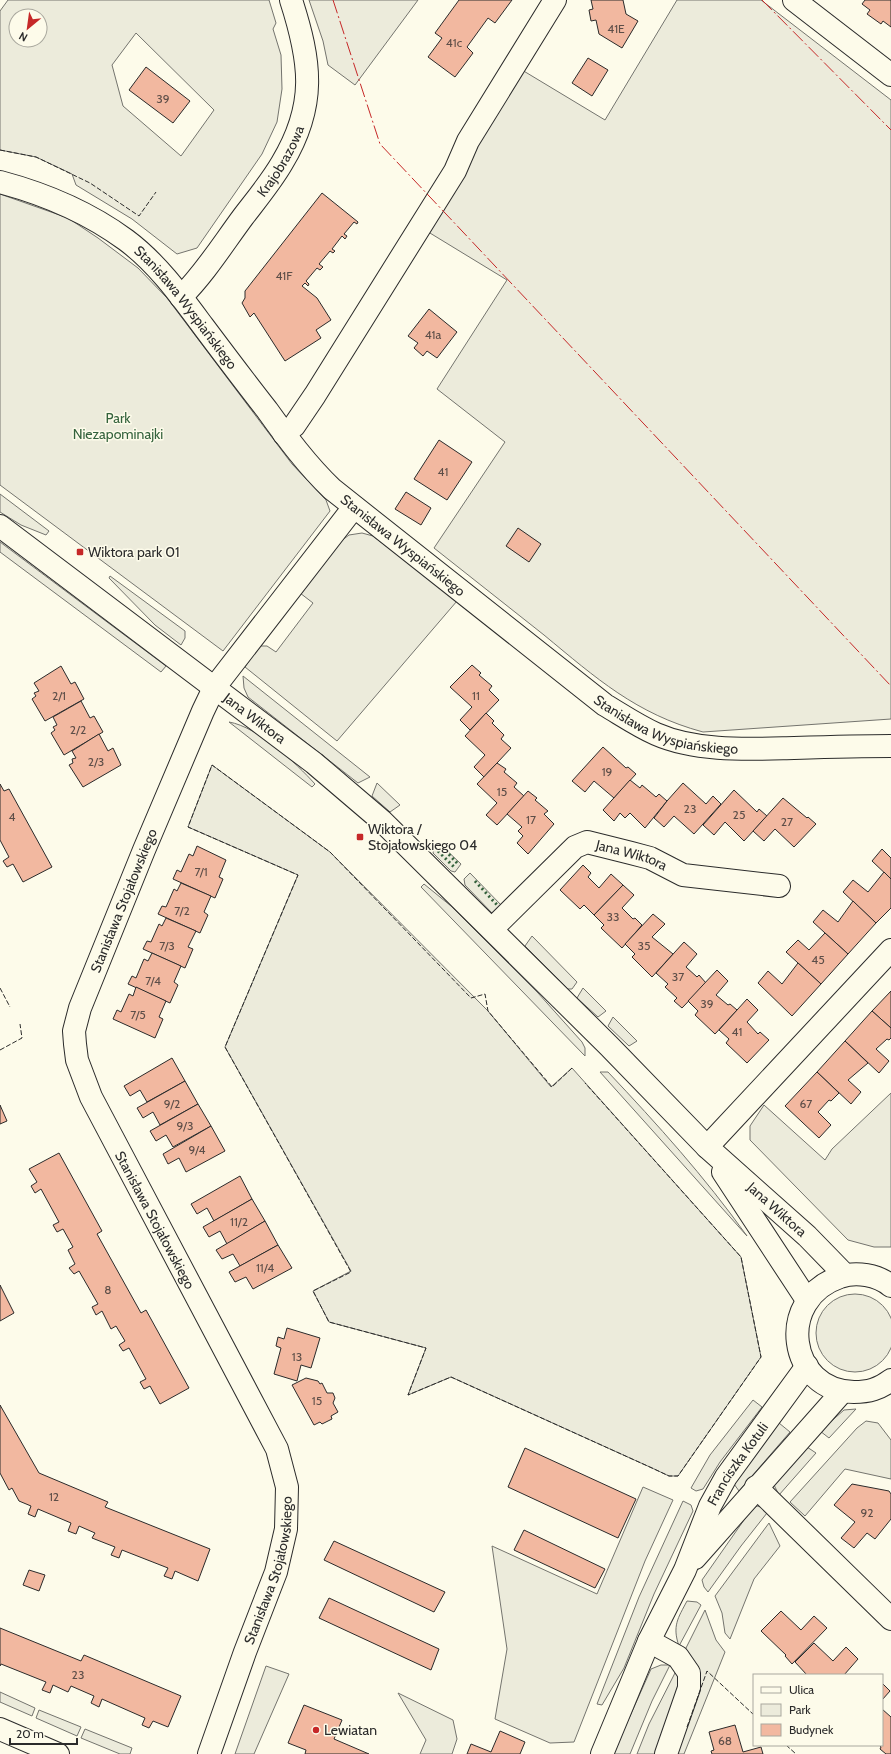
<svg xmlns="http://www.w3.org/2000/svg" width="891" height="1754" font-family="Cabin,sans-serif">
<rect width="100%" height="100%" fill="#fdfbea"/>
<g fill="#ecebdb" stroke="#74746e" fill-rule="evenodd">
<path d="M8,0H269L276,23L273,29L281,55L282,89L277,122L262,154L197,248L177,254L132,219L76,185L72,174L36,157L0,150V11ZM16,16H40V40H16ZM136,33L214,110L181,156L123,106L112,65Z"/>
<polygon points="309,0 418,0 355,85 328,65 323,41"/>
<path d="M677,0H761L891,100V719L703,732C636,714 596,678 544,635C507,606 471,577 434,548L505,442L437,389L507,280L425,230L522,70L605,120Z"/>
<polygon points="0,194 68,218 98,238 138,268 167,298 292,464 326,500 330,511 223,651 0,485"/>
<polygon points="0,494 49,531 46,535 21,525 0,512"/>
<polygon points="362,533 373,536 457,601 337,741 245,667 259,646 267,646 276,652 313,603 300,593 341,541 349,535"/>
<polygon points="0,542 166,666 161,672 0,552"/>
<polygon points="110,576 185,631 185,638 181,645 155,625 109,578"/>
<polygon points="243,676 370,777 358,783 248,697 244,688"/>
<path d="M229,722C258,727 296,763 315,784L312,787Z"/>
<polygon points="212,765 330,852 488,1011 551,1087 572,1068 741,1257 761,1357 678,1476 669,1476 652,1468 451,1377 408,1395 426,1348 329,1322 313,1291 351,1271 225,1047 298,875 188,827"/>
<polygon points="377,783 400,805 390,812 372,796"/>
<polygon points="438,842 461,864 455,872 451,871 433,853 435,845"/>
<polygon points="470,873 503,907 495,913 492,913 465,885 464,879"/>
<polygon points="424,884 451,906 538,993 582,1042 585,1048 585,1056 421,887"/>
<polygon points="532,936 577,982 572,989 568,989 525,946"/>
<polygon points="583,988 606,1011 598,1017 577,998"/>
<polygon points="613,1017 637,1041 629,1046 608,1026"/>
<path d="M600,1072H608C658,1125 704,1176 747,1236Z"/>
<polygon points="891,1093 891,1247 874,1247 848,1240 750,1140 750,1126 764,1105 825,1160 832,1149"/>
<circle cx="855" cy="1333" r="39"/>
<polygon points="753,1400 762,1407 720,1462 703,1489 696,1491 691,1488 710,1455"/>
<polygon points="856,1409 829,1438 820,1431 844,1410"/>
<polygon points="866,1421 878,1423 891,1440 891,1479 845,1469 805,1516 790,1502 857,1428"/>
<polygon points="779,1423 790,1432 739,1491 734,1484"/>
<polygon points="807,1447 816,1453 779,1495 774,1485"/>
<polygon points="643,1487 673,1500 645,1561 574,1742 550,1743 495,1719 507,1649 492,1546 597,1594"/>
<polygon points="683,1501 691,1505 693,1511 654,1594 624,1668 602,1705 597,1704 639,1597"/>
<polygon points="757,1506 768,1509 767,1513 741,1546 708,1592 704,1587 702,1580 751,1510"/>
<polygon points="769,1523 780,1546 754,1579 730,1639 725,1633 722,1613 715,1596"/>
<path d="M687,1601L697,1602L701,1605L679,1646C672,1626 678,1618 687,1601Z"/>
<polygon points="705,1610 716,1640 725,1652 684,1754 677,1754 684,1652"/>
<polygon points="661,1665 670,1665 652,1701 630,1754 613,1754 651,1669"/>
<polygon points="266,1666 289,1674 254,1754 235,1754"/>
<polygon points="677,1669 682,1679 660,1754 637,1754 649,1724"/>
<polygon points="0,1692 35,1708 32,1716 0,1702"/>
<polygon points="398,1693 453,1720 457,1739 452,1754 420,1754 426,1740"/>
<polygon points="39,1710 81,1727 77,1736 36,1718"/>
<polygon points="85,1729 132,1748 130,1754 120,1754 81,1738"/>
</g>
<g fill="#f2b8a0" stroke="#2b2b2b">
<polygon points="459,0 512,0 495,23 488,18 467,47 473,53 455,77 428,57 442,38 435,33"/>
<polygon points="591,0 623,0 626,14 638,21 622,48 599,34 596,20 591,21 589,10 593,9"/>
<polygon points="865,0 891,0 891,27 883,21 881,24 867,14 870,10 862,4"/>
<polygon points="588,58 608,70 592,96 572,83"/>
<polygon points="146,67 190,101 173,123 129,90"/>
<polygon points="322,193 358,222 357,224 354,222 344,234 347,236 345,239 342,236 332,249 335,251 333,253 330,251 319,264 323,267 320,270 317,268 306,281 309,284 308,286 305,283 302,286 317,298 331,320 316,330 321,338 285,361 254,313 250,317 242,303 245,298 245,291"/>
<polygon points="429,309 457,332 437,358 427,351 423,356 414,348 418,343 408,336"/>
<polygon points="439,440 472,462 447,500 414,479"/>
<polygon points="406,492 431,508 421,525 395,509"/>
<polygon points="518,528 541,544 529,562 506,546"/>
<polygon points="472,665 481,673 479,675 492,686 489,690 499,700 470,730 460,720 472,707 450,687"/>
<polygon points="61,666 71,684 75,682 84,699 45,721 32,699 36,696 34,693 39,691 34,683"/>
<polygon points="81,701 90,718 94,716 103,732 64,755 51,733 55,730 53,727 57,725 53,717"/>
<polygon points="486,713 494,721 492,723 504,735 501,739 511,748 484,777 474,767 485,755 465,736"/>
<polygon points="99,734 108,751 113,748 121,765 83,787 69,765 73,763 72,759 76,758 72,751"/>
<polygon points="603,747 626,768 628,767 636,774 614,798 594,781 585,792 572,781"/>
<polygon points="497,763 506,769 504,772 517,783 514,787 524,796 497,825 486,815 497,803 477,784"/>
<polygon points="630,780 640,788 642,785 656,797 659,794 667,801 645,828 630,813 625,818 620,813 614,821 603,810"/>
<polygon points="683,783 706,804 713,796 721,804 694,834 674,816 664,827 654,818 667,801"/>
<polygon points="0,784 4,791 9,789 52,867 23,882 13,864 7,867 3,861 9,857 0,840"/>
<polygon points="734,790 757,812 759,809 767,816 744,841 725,822 714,835 703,825"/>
<polygon points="528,791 537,798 535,800 548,811 544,814 554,824 528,854 517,843 523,836 518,831 522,827 507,814"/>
<polygon points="783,798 807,818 808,817 816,824 794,847 775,829 764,841 753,831"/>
<polygon points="197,846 226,860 219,877 223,879 215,898 173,879 177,870 181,872 189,854 193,856"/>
<polygon points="882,849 891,858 891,879 872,861"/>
<polygon points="583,865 591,873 588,877 599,888 611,874 623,885 594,915 584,905 580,909 560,890"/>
<polygon points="884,872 891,879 891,908 876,923 843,892 853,880 868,892"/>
<polygon points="181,883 211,896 204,912 208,915 200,933 158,914 162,906 166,907 174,889 177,891"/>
<polygon points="623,885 634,895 622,908 633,919 635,918 642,925 622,948 601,928 604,925 594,915"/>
<polygon points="853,901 876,923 848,954 813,922 823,910 838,922"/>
<polygon points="653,914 665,924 652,937 673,954 652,977 632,957 635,954 625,944"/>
<polygon points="166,918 196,931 188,947 193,949 185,968 143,949 147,941 151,942 159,924 162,926"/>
<polygon points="825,933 848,954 821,984 786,952 798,940 809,950"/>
<polygon points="684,942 697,954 686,967 697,977 699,975 706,983 682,1008 674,1001 677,998 665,987 668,984 656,973"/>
<polygon points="152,953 181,966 174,982 178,985 170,1003 128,984 132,976 136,978 144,959 148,961"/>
<polygon points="798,963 821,984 792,1016 758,983 768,971 782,984"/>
<polygon points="717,970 728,981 716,995 728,1005 730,1004 737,1010 715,1034 695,1015 698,1011 688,1001"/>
<polygon points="136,987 166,1001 159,1017 163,1019 155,1038 113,1019 117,1010 121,1012 129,994 133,996"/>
<polygon points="891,991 891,1028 872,1011"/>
<polygon points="747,999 758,1010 747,1022 758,1034 760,1032 769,1040 747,1063 726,1043 729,1039 719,1030"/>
<polygon points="872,1011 891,1028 891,1038 889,1040 887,1039 876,1049 889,1061 879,1073 845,1041"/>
<polygon points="845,1041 868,1063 848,1080 861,1092 851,1104 817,1072"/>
<polygon points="172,1058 185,1081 147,1102 140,1090 130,1096 124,1086"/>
<polygon points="817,1072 839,1093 831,1101 829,1100 818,1112 831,1125 819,1138 785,1106"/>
<polygon points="185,1081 198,1104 160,1125 153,1112 143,1118 137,1108"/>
<polygon points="198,1104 211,1126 173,1147 166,1135 156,1141 150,1131"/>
<polygon points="0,1105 7,1121 0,1124"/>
<polygon points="211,1126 225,1151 186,1172 179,1158 168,1164 163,1154"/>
<polygon points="59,1153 102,1231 97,1234 141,1313 146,1310 189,1388 160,1404 150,1386 144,1389 140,1382 146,1379 129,1348 123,1351 119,1345 125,1341 116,1326 111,1329 102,1311 96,1315 92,1307 98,1304 79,1271 74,1274 69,1268 75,1264 68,1250 73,1247 63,1229 57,1232 53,1225 59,1222 41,1189 35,1193 31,1186 37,1182 29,1169"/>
<polygon points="240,1176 252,1199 214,1221 207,1208 197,1214 191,1204"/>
<polygon points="252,1199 265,1221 227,1244 220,1231 209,1237 203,1227"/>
<polygon points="265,1221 278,1245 240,1266 233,1254 222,1259 216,1250"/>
<polygon points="278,1245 292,1268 253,1289 246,1277 235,1282 229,1272"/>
<polygon points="0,1285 14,1313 0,1321"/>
<polygon points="287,1328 320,1338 311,1368 301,1365 297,1381 274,1374 281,1348 276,1346 278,1337 284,1339"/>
<polygon points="306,1378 318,1381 320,1384 322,1383 327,1393 333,1393 335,1398 333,1403 338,1412 331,1416 332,1419 322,1424 320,1422 314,1425 292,1385"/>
<polygon points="0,1405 39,1473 108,1502 105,1507 210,1549 198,1581 175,1571 172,1579 164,1576 168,1568 122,1550 119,1558 111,1555 115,1547 92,1538 95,1533 79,1526 76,1534 68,1531 71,1523 38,1509 35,1517 28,1514 31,1506 19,1501 12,1488 9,1490 0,1473"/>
<polygon points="525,1448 636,1499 618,1538 508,1487"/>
<polygon points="852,1484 889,1491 891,1494 891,1519 875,1539 867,1533 854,1548 841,1538 855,1522 834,1505"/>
<polygon points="524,1530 605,1569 595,1588 514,1550"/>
<polygon points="334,1541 445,1592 434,1612 324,1560"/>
<polygon points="29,1570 45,1575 39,1591 23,1585"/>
<polygon points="329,1598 439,1649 431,1670 319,1618"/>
<polygon points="781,1611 801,1630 814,1616 827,1628 792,1664 785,1656 786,1655 761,1631"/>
<polygon points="0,1628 81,1661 84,1655 181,1696 168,1727 153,1721 149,1728 142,1725 145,1718 102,1699 99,1707 91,1703 94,1696 71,1686 68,1692 53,1685 50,1693 42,1690 46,1682 1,1664 0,1666"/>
<polygon points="814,1643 833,1661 846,1647 858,1659 844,1675 807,1675 795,1662"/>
<polygon points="882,1683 890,1691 882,1700"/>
<polygon points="304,1705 342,1720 334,1739 369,1754 305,1754 306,1750 288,1743"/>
<polygon points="882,1709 891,1717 891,1754 886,1754 880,1749 881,1747 879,1745 882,1745"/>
<polygon points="735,1725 743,1752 761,1747 763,1754 712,1754 711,1751 714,1750 709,1732"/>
<polygon points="500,1731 525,1742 520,1754 467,1754 471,1744 491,1752"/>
</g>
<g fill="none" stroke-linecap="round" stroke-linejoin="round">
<g stroke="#2b2b2b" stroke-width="24">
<g id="minor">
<polyline points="794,0 891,75"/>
<path id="s1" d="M0,182C45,194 88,212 126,240C157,263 180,295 203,326C224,354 245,382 267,410C287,438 307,465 332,489L605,705C622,715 638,726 656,734C697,752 749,749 794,748C826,747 859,746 891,746"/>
<path id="s2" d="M181,297C205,273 223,244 243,217C256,200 271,182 282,163C317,105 311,62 291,0"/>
<polyline points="284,434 294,426 315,395 455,171 468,141 555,0"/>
<path id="s3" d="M0,526L314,763L382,821L609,1046L707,1147L807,1236L845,1275"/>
<path id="s4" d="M492,929L575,847L587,842L631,853L650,858L683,875L779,886"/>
<polyline points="707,1147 891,950"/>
<polyline points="723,1172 807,1300"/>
<path d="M891,1286C878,1275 856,1271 840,1277C775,1299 788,1391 854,1392C869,1392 879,1389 891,1380"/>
<polyline points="756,1487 891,1619"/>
<polyline points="695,1558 842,1392"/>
<polyline points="649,1641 678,1657 689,1673 689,1688 666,1754"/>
<polyline points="0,1729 58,1754"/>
<path id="s5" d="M209,1754L245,1652L276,1572L286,1529L287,1487L277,1449L91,1097L77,1060L75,1044L74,1031L80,1008L144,850L203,711L214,688L354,507"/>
<path id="s6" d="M602,1754L649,1641L685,1570L710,1506L726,1477L807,1366"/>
</g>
</g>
<use href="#minor" stroke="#fdfbea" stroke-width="22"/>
<g stroke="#34623c" stroke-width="3" stroke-dasharray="2 3" stroke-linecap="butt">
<polyline points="442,847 458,864"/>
<polyline points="438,851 455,868"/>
<polyline points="475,881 498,906"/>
</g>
<g stroke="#2b2b2b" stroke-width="1" stroke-dasharray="5 2" stroke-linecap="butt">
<polyline points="0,150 36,157 90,183 139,216 156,192"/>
<polyline points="0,988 10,1007"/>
<polyline points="0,1050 22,1038 20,1024"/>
<polyline points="572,1068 552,1087 488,1011 485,994 471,998 330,852 212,765 188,827 298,875 225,1047 351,1272 313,1291 329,1322 426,1348 408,1395 451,1377 652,1468 669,1476 678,1476 761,1357 741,1257 585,1083"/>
<polyline points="687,1727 707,1671 754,1715"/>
<polyline points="786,1745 796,1754"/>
</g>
<g stroke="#c62828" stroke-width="1" stroke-dasharray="14 3 2 3" stroke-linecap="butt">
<polyline points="333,0 380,144 891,686"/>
<polyline points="762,0 891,130"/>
</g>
</g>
<g fill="#c62828" stroke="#fdfbea" stroke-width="1.5">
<rect x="76" y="548" width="8" height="8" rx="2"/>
<rect x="356" y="833" width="8" height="8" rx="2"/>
<circle cx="316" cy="1730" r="4"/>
</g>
<g text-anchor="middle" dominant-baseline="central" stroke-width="3" stroke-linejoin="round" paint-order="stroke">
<g font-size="12" fill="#5d4e48">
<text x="616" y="28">41E</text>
<text x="454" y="42">41c</text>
<text x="163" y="98">39</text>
<text x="284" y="275">41F</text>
<text x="433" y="334">41a</text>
<text x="443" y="471">41</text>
<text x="59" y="695">2/1</text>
<text x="476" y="695">11</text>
<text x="78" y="729">2/2</text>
<text x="96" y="761">2/3</text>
<text x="607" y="771">19</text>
<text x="502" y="791">15</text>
<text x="690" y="808">23</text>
<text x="739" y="814">25</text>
<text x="12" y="816">4</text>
<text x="531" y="819">17</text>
<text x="787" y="821">27</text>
<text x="201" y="871">7/1</text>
<text x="182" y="910">7/2</text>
<text x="613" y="916">33</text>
<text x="167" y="945">7/3</text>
<text x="644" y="945">35</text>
<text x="818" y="959">45</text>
<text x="678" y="976">37</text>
<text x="153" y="980">7/4</text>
<text x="707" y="1003">39</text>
<text x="138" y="1014">7/5</text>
<text x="737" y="1031">41</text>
<text x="172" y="1103">9/2</text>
<text x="806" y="1103">67</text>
<text x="185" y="1125">9/3</text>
<text x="197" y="1149">9/4</text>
<text x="239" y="1221">11/2</text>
<text x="265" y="1267">11/4</text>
<text x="108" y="1289">8</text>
<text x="297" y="1356">13</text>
<text x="317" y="1400">15</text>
<text x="54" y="1496">12</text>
<text x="867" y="1512">92</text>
<text x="78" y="1674">23</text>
<text x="725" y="1740">68</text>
</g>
<g font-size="14" fill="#2b2b2b" stroke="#fdfbea">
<text stroke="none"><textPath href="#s2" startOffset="169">Krajobrazowa</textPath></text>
<text stroke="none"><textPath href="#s1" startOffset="230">Stanisława Wyspiańskiego</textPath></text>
<text stroke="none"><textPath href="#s1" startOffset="554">Stanisława Wyspiańskiego</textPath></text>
<text stroke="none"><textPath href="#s3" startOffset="319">Jana Wiktora</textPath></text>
<text stroke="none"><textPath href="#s1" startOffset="877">Stanisława Wyspiańskiego</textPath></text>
<text stroke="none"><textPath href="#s4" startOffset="176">Jana Wiktora</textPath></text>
<text stroke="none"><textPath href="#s5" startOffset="926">Stanisława Stojałowskiego</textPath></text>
<text stroke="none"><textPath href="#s3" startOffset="1037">Jana Wiktora</textPath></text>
<text transform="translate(155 1220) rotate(62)">Stanisława Stojałowskiego</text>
<text stroke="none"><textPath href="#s6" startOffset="321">Franciszka Kotuli</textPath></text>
<text stroke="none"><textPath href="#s5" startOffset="194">Stanisława Stojałowskiego</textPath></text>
</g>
<g font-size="14" fill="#34623c" stroke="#fdfbea">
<text x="118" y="418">Park<tspan x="118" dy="16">Niezapominajki</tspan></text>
</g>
<g font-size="14" fill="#2b2b2b" stroke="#fdfbea" text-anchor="start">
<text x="88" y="552">Wiktora park 01</text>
<text x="368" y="829">Wiktora /<tspan x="368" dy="16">Stojałowskiego 04</tspan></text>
<text x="324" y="1730">Lewiatan</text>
</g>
</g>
<rect x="753" y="1674" width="130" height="72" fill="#fdfbea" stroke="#a9a89e"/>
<rect x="761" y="1687" width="20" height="6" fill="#fdfbea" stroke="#a9a89e"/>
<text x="789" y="1694" font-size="12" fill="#2b2b2b">Ulica</text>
<rect x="761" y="1704" width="20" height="12" fill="#ecebdb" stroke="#a9a89e"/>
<text x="789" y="1714" font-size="12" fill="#2b2b2b">Park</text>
<rect x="761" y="1724" width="20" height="12" fill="#f2b8a0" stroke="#a9a89e"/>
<text x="789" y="1734" font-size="12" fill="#2b2b2b">Budynek</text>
<g transform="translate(28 28) rotate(209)"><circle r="19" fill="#fdfbea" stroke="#a9a89e"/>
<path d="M0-3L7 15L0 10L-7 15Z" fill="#c62828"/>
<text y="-6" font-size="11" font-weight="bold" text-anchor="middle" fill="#2b2b2b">N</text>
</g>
<path d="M10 1738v6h67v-6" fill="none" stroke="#2b2b2b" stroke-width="2"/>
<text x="16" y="1738" font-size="12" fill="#2b2b2b" stroke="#fdfbea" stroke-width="3" paint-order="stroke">20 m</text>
</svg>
